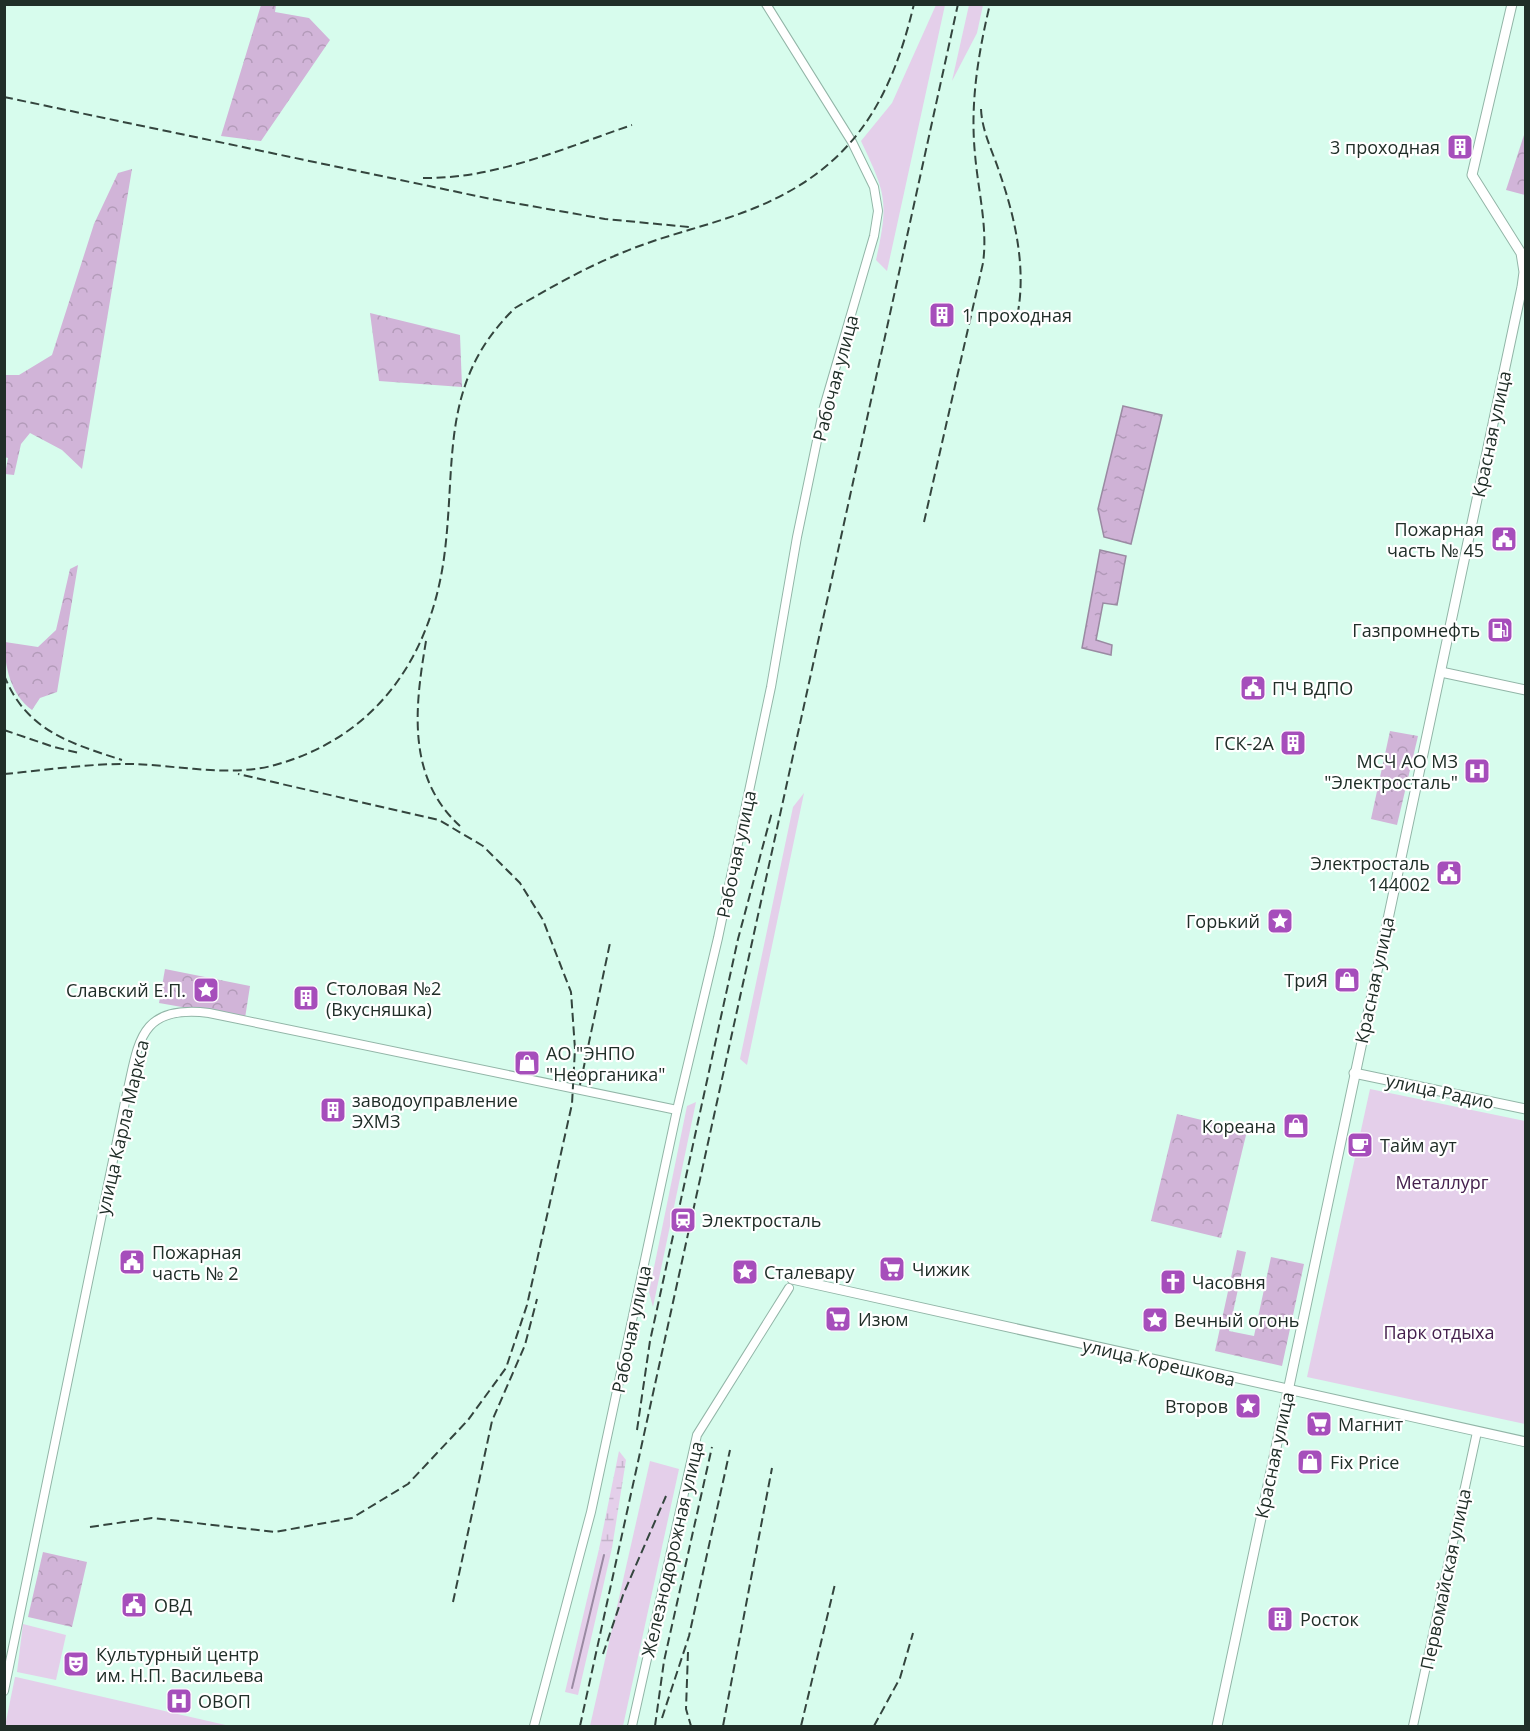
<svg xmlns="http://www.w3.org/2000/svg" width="1530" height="1731" font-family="'Open Sans',sans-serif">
<defs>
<pattern id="forest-crowns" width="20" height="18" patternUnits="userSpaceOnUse" patternTransform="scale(1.5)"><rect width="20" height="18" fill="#d1b4d8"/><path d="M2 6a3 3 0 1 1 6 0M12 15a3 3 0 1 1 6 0" fill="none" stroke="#b39bb9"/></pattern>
<pattern id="wetland-marsh" width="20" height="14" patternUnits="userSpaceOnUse" patternTransform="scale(1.5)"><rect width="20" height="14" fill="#e4cfea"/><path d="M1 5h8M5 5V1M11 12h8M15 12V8" fill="none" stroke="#c3b2c9"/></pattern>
<pattern id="water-ripples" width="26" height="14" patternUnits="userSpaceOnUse" patternTransform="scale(1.5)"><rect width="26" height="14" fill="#cfb2d6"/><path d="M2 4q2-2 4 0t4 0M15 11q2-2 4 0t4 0" fill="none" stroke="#b199b8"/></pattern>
</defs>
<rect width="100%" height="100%" fill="#d7fced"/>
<g fill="#e4cfea">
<path d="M936,5H945L887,271L876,260C889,201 886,194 861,141L892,103Z"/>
<polygon points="969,5 983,5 977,33 952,81"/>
<polygon points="804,793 747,1065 740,1059 793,807"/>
<polygon points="1370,1089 1525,1121 1525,1424 1307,1377"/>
<polygon points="696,1102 653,1307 649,1292 687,1106"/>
<polygon points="650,1461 679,1469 623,1726 590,1726"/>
<polygon points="612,1548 578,1695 565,1692 599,1549 604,1555"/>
<polygon points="23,1624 66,1635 56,1680 17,1672"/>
<polygon points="15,1677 16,1677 230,1726 5,1726"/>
</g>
<g fill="url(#forest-crowns)">
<polygon points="261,5 276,5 275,12 309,18 330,40 261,141 221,136"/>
<polygon points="1525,132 1526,195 1525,195 1506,190"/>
<polygon points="132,169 82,469 62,450 30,433 21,444 14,475 5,474 8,458 4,457 5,375 19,375 52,355 94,224 118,173"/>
<polygon points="370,313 460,335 462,387 379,381"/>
<path d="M78,565L57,692L40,698L32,710C11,695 4,666 5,642L38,647L56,630L70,569Z"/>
<polygon points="1390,731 1418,736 1397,825 1371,819"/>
<polygon points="165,969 250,986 245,1018 159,1003"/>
<polygon points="1177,1114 1247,1131 1221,1238 1151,1221"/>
<polygon points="1237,1250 1246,1252 1229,1331 1254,1336 1271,1257 1304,1264 1282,1366 1215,1351"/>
<polygon points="43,1552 87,1562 72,1627 28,1617"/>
</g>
<polygon fill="url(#wetland-marsh)" points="619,1451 626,1460 612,1548 604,1555 599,1549"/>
<g fill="url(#water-ripples)" stroke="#9a8aa2" stroke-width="1.5">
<polygon points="1123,406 1162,415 1131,544 1104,537 1098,509"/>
<polygon points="1100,550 1126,556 1117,605 1103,603 1096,640 1112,645 1111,655 1082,648"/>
</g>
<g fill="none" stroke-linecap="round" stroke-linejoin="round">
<polyline stroke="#9a8aa2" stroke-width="2" points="572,1688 604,1555"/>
<g stroke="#92b5a7" stroke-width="10">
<g id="tertiary">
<path d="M4,1691L125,1102C139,1045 136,1004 209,1013L677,1110"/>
<polyline points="534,1726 591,1512 677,1110 718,938 771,687 797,537 824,407 874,236 878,211 874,187 852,142 766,4"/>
<polyline points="632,1726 697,1435 789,1288"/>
<polyline points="1413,1726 1477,1432"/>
</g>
</g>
<g stroke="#92b5a7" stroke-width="11">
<g id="secondary">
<polyline points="1441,672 1526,690"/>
<polyline points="1354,1073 1526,1109"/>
<polyline points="792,1279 1526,1442"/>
<polyline points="1217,1726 1522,287 1524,272 1521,253 1472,175 1512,4"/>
</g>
</g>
<use href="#tertiary" stroke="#fff" stroke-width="8"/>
<use href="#secondary" stroke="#fff" stroke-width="9"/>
<g stroke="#34453e" stroke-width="2" stroke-dasharray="9 4.5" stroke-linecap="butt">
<polyline points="4,97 491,199 605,219 689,227"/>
<path d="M981,109C982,131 992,150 999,171C1015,217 1027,269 1017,317"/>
<path d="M423,178C496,179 564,148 632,125"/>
<path d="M924,522L983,263C988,227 978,191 975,154C970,104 978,54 990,4"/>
<path d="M426,641C415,706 406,777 460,826"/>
<path d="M4,675C26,731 70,743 122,760"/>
<polyline points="4,730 54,747 79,753"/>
<path d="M4,774C48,770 92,763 135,764C180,766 232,777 275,765C376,737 430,658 444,558C457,462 438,383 515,308C550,288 586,267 624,252C667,234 714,225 757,207C853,167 891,101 914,4"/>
<polyline points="580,1085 610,943"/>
<polyline points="637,1430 650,1341 738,939 772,812"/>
<polyline points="90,1527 152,1518 275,1532 352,1518 408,1484 468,1420 506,1368 527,1305 572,1104 575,1049 571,992 543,920 520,883 483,846 439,820 238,774"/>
<polyline points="453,1602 492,1421 525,1345 537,1299"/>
<polyline points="688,1652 686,1709 691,1726"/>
<polyline points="603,1654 623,1595 666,1496"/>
<polyline points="662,1718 689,1636 730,1450"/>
<polyline points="580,1726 958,4"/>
<polyline points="655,1726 664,1661 712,1447"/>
<polyline points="723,1726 772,1468"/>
<polyline points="801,1726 835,1584"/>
<polyline points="874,1726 900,1678 913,1633"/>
</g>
</g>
<defs>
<g id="building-square" transform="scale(1.35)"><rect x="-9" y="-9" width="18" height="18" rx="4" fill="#a64ebb" stroke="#fff"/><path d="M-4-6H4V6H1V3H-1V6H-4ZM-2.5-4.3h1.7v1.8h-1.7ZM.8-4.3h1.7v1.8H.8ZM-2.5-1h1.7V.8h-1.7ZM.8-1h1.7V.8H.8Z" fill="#fff"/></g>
<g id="civic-square" transform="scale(1.35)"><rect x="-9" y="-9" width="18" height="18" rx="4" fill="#a64ebb" stroke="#fff"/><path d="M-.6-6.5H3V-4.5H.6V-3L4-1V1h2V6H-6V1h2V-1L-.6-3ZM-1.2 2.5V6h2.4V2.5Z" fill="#fff"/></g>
<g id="fuel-square" transform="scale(1.35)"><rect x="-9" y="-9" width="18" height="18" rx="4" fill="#a64ebb" stroke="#fff"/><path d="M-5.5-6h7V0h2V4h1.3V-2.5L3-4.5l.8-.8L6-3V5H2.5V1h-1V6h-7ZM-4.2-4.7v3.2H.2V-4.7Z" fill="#fff"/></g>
<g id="hospital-square" transform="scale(1.35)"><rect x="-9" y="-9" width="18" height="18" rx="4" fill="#a64ebb" stroke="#fff"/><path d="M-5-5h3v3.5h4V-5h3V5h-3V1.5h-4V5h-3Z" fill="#fff"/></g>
<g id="sight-square" transform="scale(1.35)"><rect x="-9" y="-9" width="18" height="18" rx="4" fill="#a64ebb" stroke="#fff"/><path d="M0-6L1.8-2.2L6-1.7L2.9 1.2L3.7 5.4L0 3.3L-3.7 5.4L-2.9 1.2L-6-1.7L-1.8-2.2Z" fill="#fff"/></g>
<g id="shop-square" transform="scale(1.35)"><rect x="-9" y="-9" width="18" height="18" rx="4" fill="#a64ebb" stroke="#fff"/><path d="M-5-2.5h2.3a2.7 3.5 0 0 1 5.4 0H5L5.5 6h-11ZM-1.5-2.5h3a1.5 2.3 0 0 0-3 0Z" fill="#fff"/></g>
<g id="cafe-square" transform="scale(1.35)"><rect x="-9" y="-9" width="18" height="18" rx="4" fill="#a64ebb" stroke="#fff"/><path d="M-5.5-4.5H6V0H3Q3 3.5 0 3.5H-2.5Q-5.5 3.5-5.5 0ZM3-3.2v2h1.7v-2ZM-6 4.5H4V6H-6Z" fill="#fff"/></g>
<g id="station-square" transform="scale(1.35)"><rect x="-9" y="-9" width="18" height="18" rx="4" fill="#a64ebb" stroke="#fff"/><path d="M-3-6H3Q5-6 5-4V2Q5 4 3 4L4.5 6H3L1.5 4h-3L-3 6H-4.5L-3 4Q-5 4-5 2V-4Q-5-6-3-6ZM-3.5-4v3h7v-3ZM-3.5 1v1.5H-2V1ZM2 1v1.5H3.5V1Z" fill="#fff"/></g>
<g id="supermarket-square" transform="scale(1.35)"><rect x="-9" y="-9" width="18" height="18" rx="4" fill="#a64ebb" stroke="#fff"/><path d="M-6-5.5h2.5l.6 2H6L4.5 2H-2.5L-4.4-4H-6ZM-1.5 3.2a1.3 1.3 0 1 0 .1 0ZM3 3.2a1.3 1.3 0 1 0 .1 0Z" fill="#fff"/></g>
<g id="church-square" transform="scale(1.35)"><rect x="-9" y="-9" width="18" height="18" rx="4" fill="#a64ebb" stroke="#fff"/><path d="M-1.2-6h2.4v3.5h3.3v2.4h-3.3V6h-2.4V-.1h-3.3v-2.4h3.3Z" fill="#fff"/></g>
<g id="theatre-square" transform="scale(1.35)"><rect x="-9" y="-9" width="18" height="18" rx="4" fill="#a64ebb" stroke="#fff"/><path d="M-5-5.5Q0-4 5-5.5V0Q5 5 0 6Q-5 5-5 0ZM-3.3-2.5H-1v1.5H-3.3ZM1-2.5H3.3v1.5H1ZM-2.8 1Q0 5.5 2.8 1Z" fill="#fff"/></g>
</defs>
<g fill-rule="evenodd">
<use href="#building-square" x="1460" y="147"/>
<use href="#building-square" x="942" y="315"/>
<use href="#civic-square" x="1504" y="539"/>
<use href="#fuel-square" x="1500" y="630"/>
<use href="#civic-square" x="1253" y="688"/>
<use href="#building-square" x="1293" y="743"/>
<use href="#hospital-square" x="1477" y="771"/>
<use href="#civic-square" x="1449" y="873"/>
<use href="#sight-square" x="1280" y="921"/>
<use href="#shop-square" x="1347" y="980"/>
<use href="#sight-square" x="206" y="990"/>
<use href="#building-square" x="306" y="998"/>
<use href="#shop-square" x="527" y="1063"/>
<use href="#building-square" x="333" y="1110"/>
<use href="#shop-square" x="1296" y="1126"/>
<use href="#cafe-square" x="1360" y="1145"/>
<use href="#station-square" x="683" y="1220"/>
<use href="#civic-square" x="132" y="1262"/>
<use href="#supermarket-square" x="892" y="1269"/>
<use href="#sight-square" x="745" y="1272"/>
<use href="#church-square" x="1173" y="1282"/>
<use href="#supermarket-square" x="838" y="1319"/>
<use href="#sight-square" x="1155" y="1320"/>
<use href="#sight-square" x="1248" y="1406"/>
<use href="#supermarket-square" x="1319" y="1424"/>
<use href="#shop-square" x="1310" y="1462"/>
<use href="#civic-square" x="134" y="1605"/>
<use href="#building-square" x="1280" y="1619"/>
<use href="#theatre-square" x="76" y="1664"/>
<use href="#hospital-square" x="179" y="1701"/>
</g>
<g text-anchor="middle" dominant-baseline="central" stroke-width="4.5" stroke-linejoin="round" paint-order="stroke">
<g font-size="18" fill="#202e28" stroke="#fff" text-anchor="start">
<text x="1440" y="147" text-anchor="end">3 проходная</text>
<text x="962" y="315">1 проходная</text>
<text x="1484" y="529" text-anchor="end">Пожарная<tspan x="1484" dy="21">часть № 45</tspan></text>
<text x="1480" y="630" text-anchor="end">Газпромнефть</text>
<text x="1272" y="688">ПЧ ВДПО</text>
<text x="1274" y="743" text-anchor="end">ГСК-2А</text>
<text x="1458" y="761" text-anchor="end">МСЧ АО МЗ<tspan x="1458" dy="21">"Электросталь"</tspan></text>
<text x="1430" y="863" text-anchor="end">Электросталь<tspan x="1430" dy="21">144002</tspan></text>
<text x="1260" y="921" text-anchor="end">Горький</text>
<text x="1328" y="980" text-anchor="end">ТриЯ</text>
<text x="326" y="988">Столовая №2<tspan x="326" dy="21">(Вкусняшка)</tspan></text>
<text x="186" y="990" text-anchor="end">Славский Е.П.</text>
<text x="546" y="1053">АО "ЭНПО<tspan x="546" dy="21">"Неорганика"</tspan></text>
<text x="352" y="1100">заводоуправление<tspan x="352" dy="21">ЭХМЗ</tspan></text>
<text x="1276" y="1126" text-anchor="end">Кореана</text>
<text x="1380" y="1145">Тайм аут</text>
<text x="702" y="1220">Электросталь</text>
<text x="152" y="1252">Пожарная<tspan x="152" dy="21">часть № 2</tspan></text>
<text x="912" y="1269">Чижик</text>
<text x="764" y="1272">Сталевару</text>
<text x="1192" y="1282">Часовня</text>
<text x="858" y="1319">Изюм</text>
<text x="1174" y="1320">Вечный огонь</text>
<text x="1228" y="1406" text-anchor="end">Второв</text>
<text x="1338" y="1424">Магнит</text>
<text x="1330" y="1462">Fix Price</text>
<text x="154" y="1605">ОВД</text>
<text x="1300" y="1619">Росток</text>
<text x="96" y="1654">Культурный центр<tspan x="96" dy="21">им. Н.П. Васильева</tspan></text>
<text x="198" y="1701">ОВОП</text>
</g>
<g font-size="18" fill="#202e28" stroke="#fff">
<text transform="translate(835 378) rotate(-75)">Рабочая улица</text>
<text transform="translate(1491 434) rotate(-78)">Красная улица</text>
<text transform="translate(736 854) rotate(-78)">Рабочая улица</text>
<text transform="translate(1374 980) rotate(-78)">Красная улица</text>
<text transform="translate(1440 1091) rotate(12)">улица Радио</text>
<text transform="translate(122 1127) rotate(-77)">улица Карла Маркса</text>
<text transform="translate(631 1329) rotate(-78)">Рабочая улица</text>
<text transform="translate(1159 1362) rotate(13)">улица Корешкова</text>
<text transform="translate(1274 1455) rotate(-78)">Красная улица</text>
<text transform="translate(672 1549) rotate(-77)">Железнодорожная улица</text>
<text transform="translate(1445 1579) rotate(-78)">Первомайская улица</text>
</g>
<g font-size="18" fill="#45204e" stroke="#fff">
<text x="1442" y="1182">Металлург</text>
<text x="1439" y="1332">Парк отдыха</text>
</g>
</g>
<rect width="1530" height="1731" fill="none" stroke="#202e28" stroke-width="12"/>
</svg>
